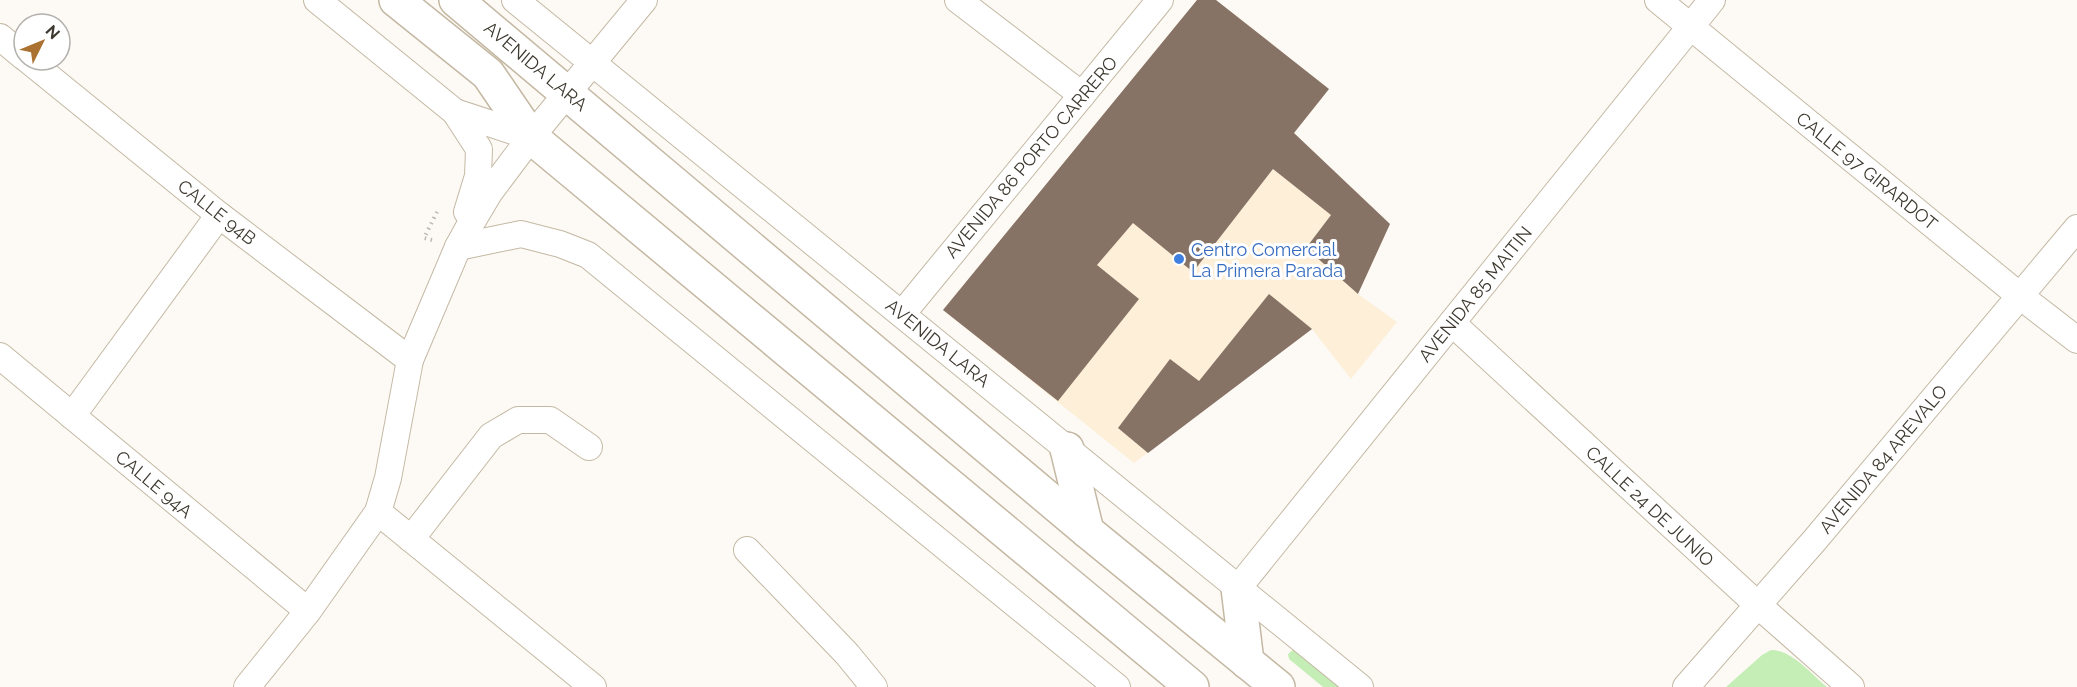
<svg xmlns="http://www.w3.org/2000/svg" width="2077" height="687" font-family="Raleway,sans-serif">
<rect width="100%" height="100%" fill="#fdfaf6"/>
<polygon fill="#fdefd8" points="1197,0 1216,0 1329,89 1294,133 1390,224 1358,294 1397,322 1351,379 1312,329 1134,463 943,310"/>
<g fill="#c4eeb6">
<polygon points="1294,649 1341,687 1323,687 1289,659 1288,654"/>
<path d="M1771,650C1792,650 1811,674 1827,687H1726L1762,655Z"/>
</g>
<g fill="#877366">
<polygon points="1197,0 1216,0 1329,89 1294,133 1390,224 1358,294 1306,248 1331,215 1273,169 1193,272 1133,223 1097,265 1139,299 1058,401 943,310"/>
<polygon points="1269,294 1312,329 1148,453 1118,428 1170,359 1199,381"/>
</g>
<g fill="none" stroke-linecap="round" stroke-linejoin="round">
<g stroke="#c4b8a3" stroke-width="28">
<g id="minor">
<polyline points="317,0 455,112 531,137"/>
<polyline points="515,0 1360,687"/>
<polyline points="958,0 1082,95"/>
<polyline points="1658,0 2020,296 2077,340"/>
<polyline points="0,37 24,57"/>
<polyline points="28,60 219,215 410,360"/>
<polyline points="455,112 479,149 478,176 467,212"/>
<polyline points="458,247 521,234 560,244 588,255 1117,687"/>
<polyline points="902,314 1160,0"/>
<polyline points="1452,323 1759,606 1851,687"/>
<polyline points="0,356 308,611"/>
<polyline points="72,416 219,215"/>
<polyline points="378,512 593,687"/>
<polyline points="411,539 491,436 518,420 550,420 589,447"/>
<polyline points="747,550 847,654 874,687"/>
<polyline points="1238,588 1712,0"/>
<polyline points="247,687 308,611 378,512 388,478 410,360 458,247 470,225 489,193 531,137 644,0"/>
<polyline points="1686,687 1814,541 2077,228"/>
</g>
</g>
<g stroke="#c4b8a3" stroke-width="36">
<g id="tertiary">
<polyline points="396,0 488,74 531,137 1192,687"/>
<polyline points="456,0 1087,531 1278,687"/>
<polyline points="1067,449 1087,531"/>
<polyline points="1238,588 1247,662"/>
</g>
</g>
<polyline stroke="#bcb8b2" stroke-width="4" stroke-dasharray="1.5 4.5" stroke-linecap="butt" points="432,240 424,238 438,210"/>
<use href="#minor" stroke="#fff" stroke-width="26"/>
<use href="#tertiary" stroke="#fff" stroke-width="33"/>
</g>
<circle fill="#3f7fe0" stroke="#fff" stroke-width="2" cx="1179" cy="259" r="6"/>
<g text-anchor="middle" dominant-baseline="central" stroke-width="6" stroke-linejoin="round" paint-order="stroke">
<g font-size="18" fill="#3e3930" stroke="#fff">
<text transform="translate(536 66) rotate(40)">AVENIDA LARA</text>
<text transform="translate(1031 157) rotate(-50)">AVENIDA 86 PORTO CARRERO</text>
<text transform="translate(1867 171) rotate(39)">CALLE 97 GIRARDOT</text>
<text transform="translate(217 212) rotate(38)">CALLE 94B</text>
<text transform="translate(1475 294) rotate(-51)">AVENIDA 85 MAITIN</text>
<text transform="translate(938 343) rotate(39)">AVENIDA LARA</text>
<text transform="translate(1883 459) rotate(-50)">AVENIDA 84 AREVALO</text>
<text transform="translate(154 484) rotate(40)">CALLE 94A</text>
<text transform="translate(1650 506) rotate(43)">CALLE 24 DE JUNIO</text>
</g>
<g font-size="18" fill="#366cbe" stroke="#fff" text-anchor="start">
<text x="1191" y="249">Centro Comercial<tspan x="1191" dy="21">La Primera Parada</tspan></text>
</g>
</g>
<g transform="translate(42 42) rotate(47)"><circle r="28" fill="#ffffff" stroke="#b2b0ac" stroke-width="1.5"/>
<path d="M0-4.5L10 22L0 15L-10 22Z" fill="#ab7131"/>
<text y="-9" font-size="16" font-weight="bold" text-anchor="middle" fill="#3e3930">N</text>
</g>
</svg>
